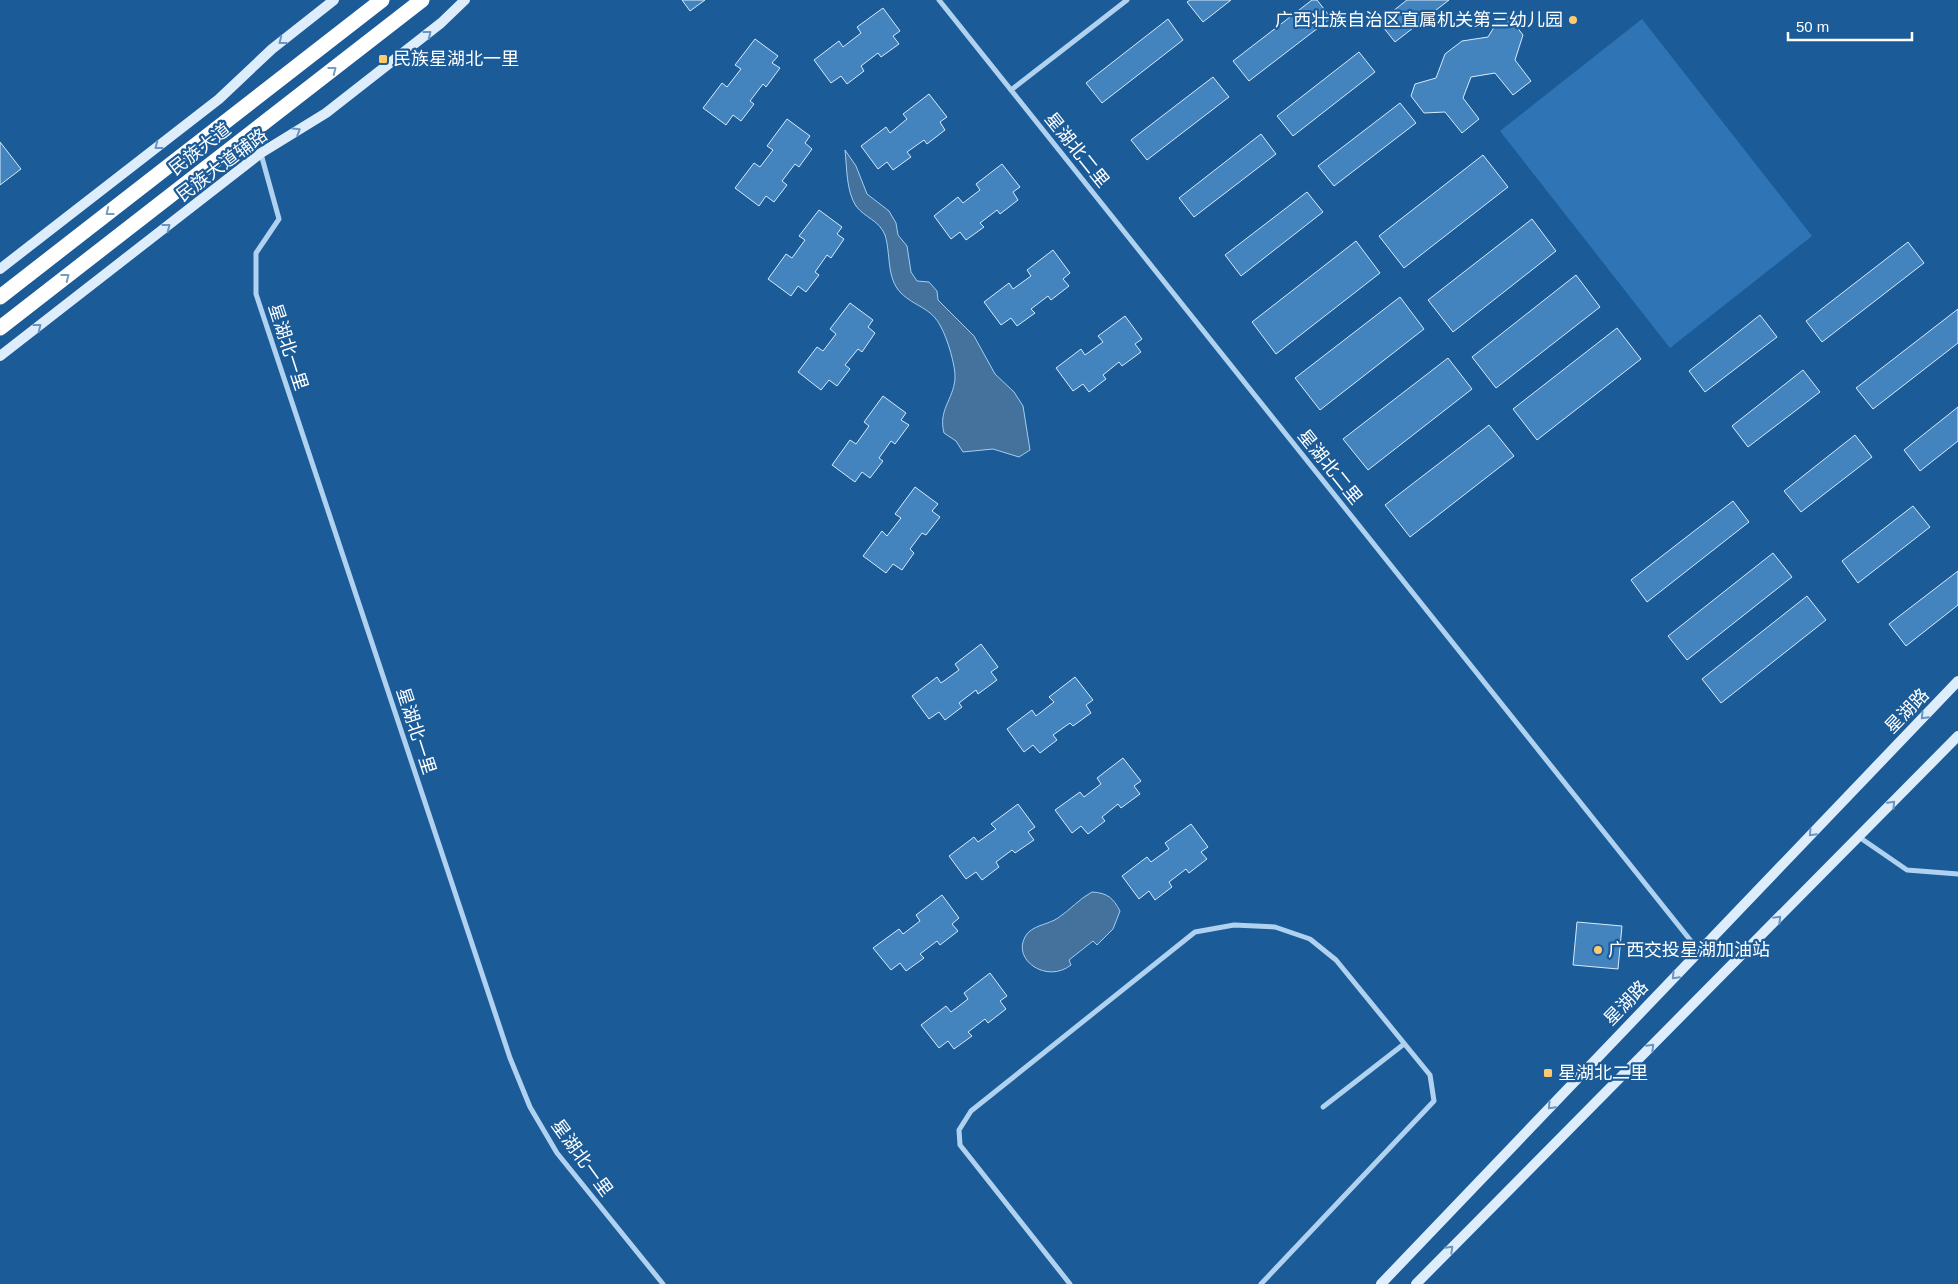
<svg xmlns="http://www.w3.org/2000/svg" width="1958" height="1284" font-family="Helvetica,'Noto Sans SC',sans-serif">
<rect width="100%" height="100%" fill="#1b5b98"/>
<polygon fill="#2f75b5" points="1642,19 1812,236 1670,348 1500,131"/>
<g fill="#45719d" stroke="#a3cef2">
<path d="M845,150L856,166L867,194L889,211L896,223L898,235L907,246L911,272L917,281L929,282L937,291L938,300L974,336L995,374L1014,392L1023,406L1030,450L1019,457L993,449L963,452L956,441L944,433C938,410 953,400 955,379C956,366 947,338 941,327C931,307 915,307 901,293C886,278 891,254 885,235C879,220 865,218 856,206C846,191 847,167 845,150Z"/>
<path d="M1092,892C1108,893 1113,898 1120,911L1113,929L1097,945L1093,941L1069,960L1071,965C1047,984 1012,960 1025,937C1031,925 1048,925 1058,918C1070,910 1079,899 1092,892Z"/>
</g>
<g fill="#4484be" stroke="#d7eafb">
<polygon points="682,0 705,0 690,11"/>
<polygon points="1190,0 1231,0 1203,22 1187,2"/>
<polygon points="1312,0 1317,0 1331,18 1249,81 1233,61"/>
<polygon points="1407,0 1449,0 1395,42 1379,22"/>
<polygon points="883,8 900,31 893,36 899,44 881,57 878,53 861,66 864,71 847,84 841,76 831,83 814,60 839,41 843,47 861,33 857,27"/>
<polygon points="1509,17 1523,35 1515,60 1531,81 1513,95 1495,73 1471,77 1463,98 1479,119 1462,133 1445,112 1424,113 1411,96 1415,84 1436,78 1445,54 1462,41 1488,37 1499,19"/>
<polygon points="1168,19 1183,40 1102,103 1086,83"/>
<polygon points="755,39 778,56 772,63 780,68 766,87 763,84 750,101 754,104 741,121 733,115 726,125 703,108 722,83 727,87 741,69 735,65"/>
<polygon points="1359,52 1375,72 1293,136 1277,116"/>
<polygon points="1213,77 1229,97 1147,160 1131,140"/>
<polygon points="929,94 947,117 940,122 945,130 927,144 924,140 907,152 911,157 893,170 887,162 878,169 861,146 886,127 890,133 907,119 903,114"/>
<polygon points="1400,103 1416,123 1334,186 1318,166"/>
<polygon points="787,119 810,136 805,143 812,149 799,167 795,164 782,181 787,185 774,202 766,196 759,206 735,188 754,163 760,167 773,150 767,146"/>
<polygon points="1261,134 1276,154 1194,217 1179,198"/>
<polygon points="0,142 21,169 0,185"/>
<polygon points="1483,155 1508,187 1404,268 1379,236"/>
<polygon points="1002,164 1020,187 1013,192 1018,200 1000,214 997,210 980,223 984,227 966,240 960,232 951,239 934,216 958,197 963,203 980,190 976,184"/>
<polygon points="1307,192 1323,212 1241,276 1225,255"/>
<polygon points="819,210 842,227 837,234 844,239 831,258 827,255 815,272 819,275 806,292 798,286 791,296 768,279 786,254 792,258 805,240 799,236"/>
<polygon points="1532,219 1556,251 1453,332 1428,300"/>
<polygon points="1356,241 1380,273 1276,354 1252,322"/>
<polygon points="1908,242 1924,263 1822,342 1806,321"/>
<polygon points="1053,250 1070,273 1063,279 1069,286 1051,300 1048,296 1031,309 1035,313 1017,326 1011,318 1001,325 984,302 1009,283 1013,289 1031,276 1027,270"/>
<polygon points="1576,275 1600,307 1496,388 1472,357"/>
<polygon points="1400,297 1424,329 1320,410 1295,378"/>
<polygon points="850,303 873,320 868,327 875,333 862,352 858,349 845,365 850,369 837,386 829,380 821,390 798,372 817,347 823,351 836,334 830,329"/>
<polygon points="1958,309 1958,343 1873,409 1856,388"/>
<polygon points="1760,315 1777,337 1705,392 1689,371"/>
<polygon points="1125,316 1142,339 1135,344 1141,352 1122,366 1119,362 1103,375 1106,379 1089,392 1083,384 1073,391 1056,368 1081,349 1085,355 1103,342 1098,336"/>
<polygon points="1617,328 1641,359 1537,440 1513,409"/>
<polygon points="1448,358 1472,389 1368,470 1343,439"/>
<polygon points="1803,370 1820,392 1748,447 1732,426"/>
<polygon points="883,396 906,413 901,420 909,425 895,444 891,441 879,458 883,461 870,478 862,472 855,482 832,465 850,440 856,444 869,426 864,422"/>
<polygon points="1958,407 1958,441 1920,471 1904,450"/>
<polygon points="1489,425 1514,456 1410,537 1385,505"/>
<polygon points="1855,435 1872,457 1801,512 1784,491"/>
<polygon points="915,487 938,504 932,511 940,517 926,535 922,533 910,549 914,553 902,570 893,564 886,573 863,556 882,531 887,536 901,518 895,514"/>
<polygon points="1733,501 1749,522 1647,602 1631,580"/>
<polygon points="1913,506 1930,527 1858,583 1842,561"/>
<polygon points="1773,553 1792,577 1687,660 1668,636"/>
<polygon points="1958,571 1958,605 1906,646 1889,624"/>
<polygon points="1807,596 1826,620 1721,703 1702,679"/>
<polygon points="981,644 998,667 991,672 997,680 978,694 976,690 959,703 962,707 945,720 939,712 929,719 912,696 937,677 941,683 959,670 955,664"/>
<polygon points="1075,677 1093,700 1086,705 1091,713 1073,726 1070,723 1053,735 1057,740 1040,753 1033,745 1024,752 1007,729 1032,710 1036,716 1054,702 1049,697"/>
<polygon points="1123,758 1141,781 1134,786 1140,794 1121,808 1118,804 1102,817 1105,821 1088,834 1081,826 1072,833 1055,810 1080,792 1084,797 1101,784 1097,778"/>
<polygon points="1018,804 1035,827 1028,832 1034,840 1015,853 1012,850 996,862 999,867 982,880 976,872 966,879 949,856 974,837 978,842 996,829 991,824"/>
<polygon points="1191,824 1208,847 1201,852 1207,859 1189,873 1186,869 1169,882 1172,887 1155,900 1149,891 1139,899 1122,876 1147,857 1151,862 1169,849 1165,843"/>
<polygon points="942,895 959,918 952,924 958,931 940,945 937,941 920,954 924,958 906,971 900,963 891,970 873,948 899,929 903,934 920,921 916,915"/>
<polygon points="1577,922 1622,926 1618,969 1573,965"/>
<polygon points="990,973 1007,996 1000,1001 1006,1009 988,1023 985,1019 968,1032 972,1036 954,1049 948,1041 939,1048 921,1025 946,1006 951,1012 968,999 964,993"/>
</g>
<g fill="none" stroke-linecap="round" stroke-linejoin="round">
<g stroke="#b0d2f0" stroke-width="5">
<polyline points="939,0 1699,951"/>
<polyline points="1011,90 1127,0"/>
<polyline points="261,154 279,219 256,253 256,294 510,1058 530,1107 557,1153 663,1284"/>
<polyline points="1859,837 1907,870 1958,874"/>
<polyline points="1323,1107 1404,1044"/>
<polyline points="1070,1284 960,1145 959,1130 971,1111 1195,932 1234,925 1275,927 1310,939 1336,960 1430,1075 1434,1101 1261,1284"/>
</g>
<g stroke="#deedfb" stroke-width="10">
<polyline points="0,269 219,99 272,49 334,0"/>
<polyline points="0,356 261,153 326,113 441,23 465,0"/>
<polyline points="1381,1284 1958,681"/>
<polyline points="1416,1284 1958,736"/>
</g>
<g stroke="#fff" stroke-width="15">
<polyline points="0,297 382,0"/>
<polyline points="0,328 422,0"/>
</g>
</g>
<defs><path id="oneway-chevron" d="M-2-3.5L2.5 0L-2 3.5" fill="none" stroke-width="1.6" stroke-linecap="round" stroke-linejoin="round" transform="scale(1.25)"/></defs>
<g stroke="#6995c0">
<use href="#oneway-chevron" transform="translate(428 34) rotate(-38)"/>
<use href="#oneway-chevron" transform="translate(282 41) rotate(142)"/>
<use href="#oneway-chevron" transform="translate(297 131) rotate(-32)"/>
<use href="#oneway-chevron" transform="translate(158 146) rotate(142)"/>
<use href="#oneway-chevron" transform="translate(167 227) rotate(-38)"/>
<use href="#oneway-chevron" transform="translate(38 327) rotate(-38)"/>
<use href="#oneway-chevron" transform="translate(1924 716) rotate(134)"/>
<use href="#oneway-chevron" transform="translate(1892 804) rotate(-46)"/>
<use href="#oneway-chevron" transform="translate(1812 833) rotate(134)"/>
<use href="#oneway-chevron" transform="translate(1778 919) rotate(-45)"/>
<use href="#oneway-chevron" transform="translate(1675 976) rotate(134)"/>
<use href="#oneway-chevron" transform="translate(1651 1047) rotate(-45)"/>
<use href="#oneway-chevron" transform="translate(1551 1106) rotate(134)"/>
<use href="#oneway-chevron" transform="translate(1450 1249) rotate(-45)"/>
</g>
<g stroke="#769dc1">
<use href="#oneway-chevron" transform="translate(333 70) rotate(-38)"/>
<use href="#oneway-chevron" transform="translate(109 212) rotate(142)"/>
<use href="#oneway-chevron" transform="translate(66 277) rotate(-38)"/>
</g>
<g fill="#ffca6f" stroke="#1b5b98" stroke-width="2">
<circle cx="1573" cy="20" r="5"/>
<rect x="378" y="54" width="10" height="10" rx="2.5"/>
<circle cx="1598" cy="950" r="5"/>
<rect x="1543" y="1068" width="10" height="10" rx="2.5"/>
</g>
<g text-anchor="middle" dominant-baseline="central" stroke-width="4.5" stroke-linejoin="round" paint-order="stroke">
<g font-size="18" fill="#fff" stroke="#1b5b98" text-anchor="start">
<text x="1563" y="20" text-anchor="end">广西壮族自治区直属机关第三幼儿园</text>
<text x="393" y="59">民族星湖北一里</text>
<text x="1608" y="950">广西交投星湖加油站</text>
<text x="1558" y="1073">星湖北二里</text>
</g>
<g font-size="18" fill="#fff" stroke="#1b5b98">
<text transform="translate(200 149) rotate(-38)">民族大道</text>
<text transform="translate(1077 150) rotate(51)">星湖北二里</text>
<text transform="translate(222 165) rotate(-37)">民族大道辅路</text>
<text transform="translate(288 347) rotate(72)">星湖北一里</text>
<text transform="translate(1330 467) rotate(51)">星湖北二里</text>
<text transform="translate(1907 711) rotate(-46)">星湖路</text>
<text transform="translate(416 731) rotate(72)">星湖北一里</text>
<text transform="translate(1626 1003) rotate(-46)">星湖路</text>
<text transform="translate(582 1158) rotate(54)">星湖北一里</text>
</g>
</g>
<path d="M1788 32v8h124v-8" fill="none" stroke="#ffffff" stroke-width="2.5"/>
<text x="1796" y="32" font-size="15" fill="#ffffff" stroke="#1b5b98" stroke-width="4" paint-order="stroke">50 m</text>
</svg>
